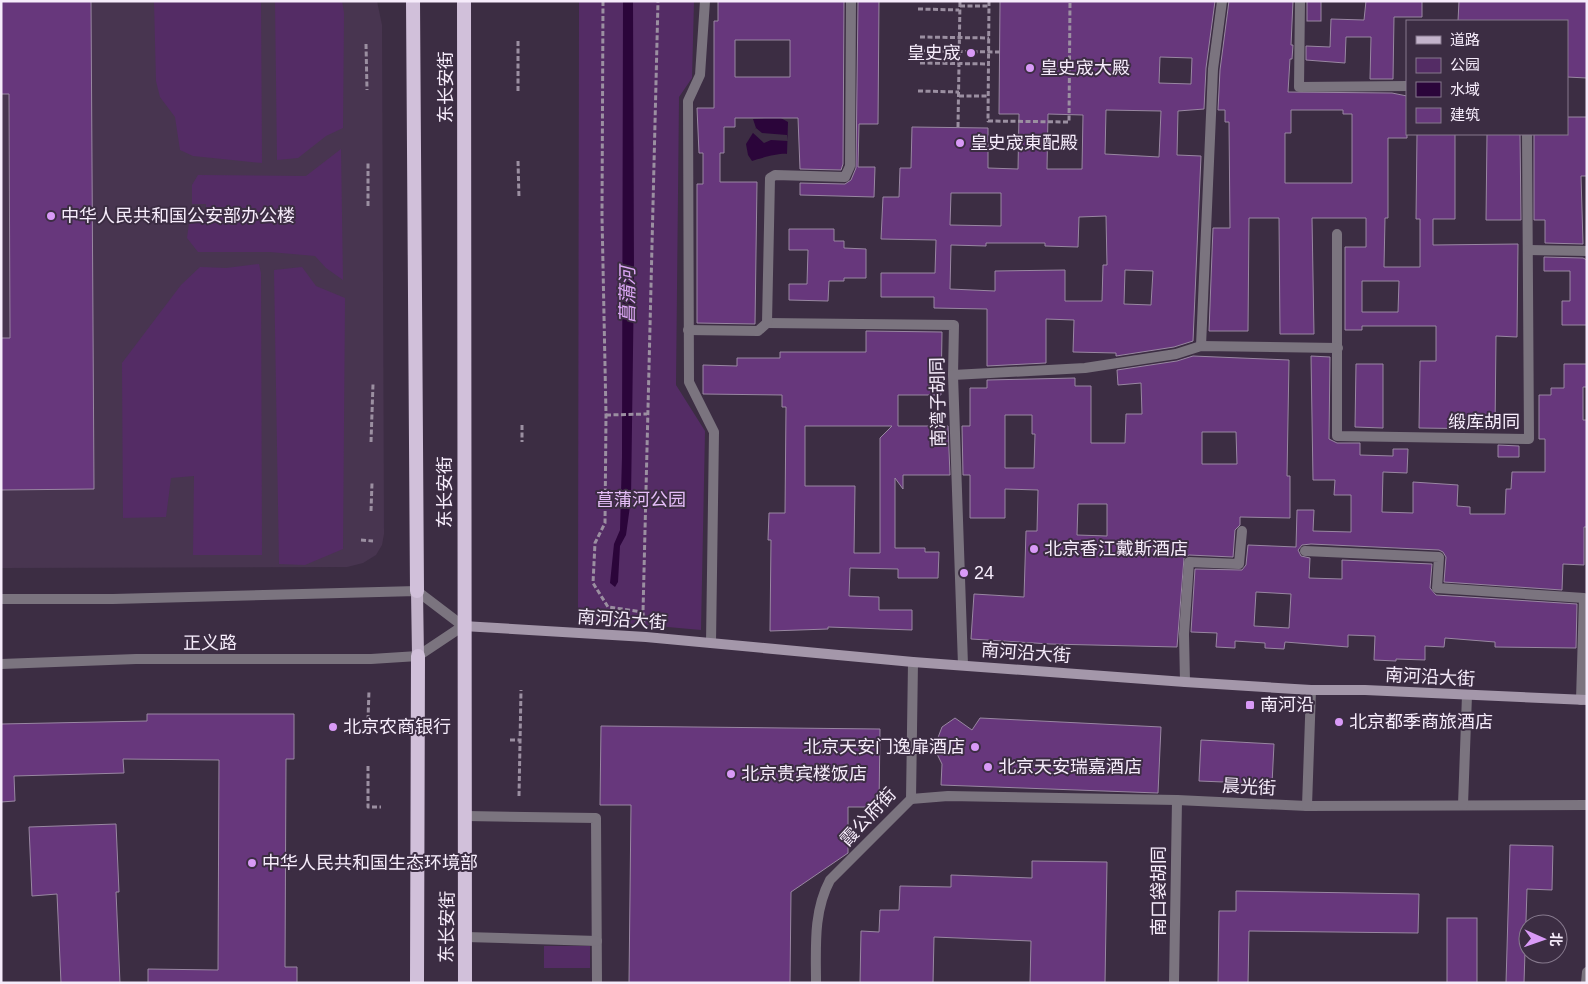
<svg xmlns="http://www.w3.org/2000/svg" width="1588" height="984" font-family="Helvetica,'Noto Sans SC',sans-serif">
<rect width="100%" height="100%" fill="#3c2d43"/>
<polygon fill="#483550" points="1,1 377,1 382,25 384,534 382,545 376,555 363,563 347,567 1,568"/>
<g fill="#542c65">
<polygon points="154,1 261,1 262,163 193,156 180,150 175,117 160,97 156,81"/>
<polygon points="275,1 342,1 344,13 343,128 326,136 298,158 277,160"/>
<polygon points="579,1 694,1 692,78 679,97 676,385 705,431 701,630 578,619"/>
<polygon points="341,149 343,280 326,268 315,256 270,252 198,252 187,238 189,223 206,220 206,204 192,204 192,185 198,175 306,176"/>
<polygon points="259,264 261,273 262,555 193,555 194,476 171,478 166,517 123,518 122,363 181,285 200,267 226,268"/>
<polygon points="302,267 316,286 345,298 343,549 305,565 279,564 274,270"/>
<rect x="544" y="946" width="46" height="22"/>
</g>
<g fill="#2b053a">
<polygon points="623,1 633,1 634,277 631,499 626,535 620,546 618,582 615,587 610,583 614,544 620,530 622,457"/>
<path d="M779,117L788,122L787,154C780,153 760,158 752,161L748,155L746,144L756,128L753,119Z"/>
</g>
<polygon fill="#3c2d43" points="756,128 762,133 787,135 788,141 771,140 764,143 752,132"/>
<g fill="#67377c" stroke="#9987a2" fill-rule="evenodd">
<polygon points="1,1 91,1 94,489 1,490 1,338 10,338 9,94 1,94"/>
<path d="M718,1H844L843,164L841,170L800,169L798,118H735V127H724V153H720V182H757L755,324L697,323V184H703V153H699L697,108H714V21H718ZM735,40H790V77H735Z"/>
<polygon points="858,1 879,1 878,124 859,124 858,167 875,167 874,197 800,195 800,183 845,184 851,180 856,168"/>
<path d="M1000,1H1215L1206,68L1204,109L1178,111L1177,155L1201,156L1193,341L1174,347L1116,356V353L1073,352L1074,320L1046,319V363L987,366V309L934,308V297H881V273H935L936,240L881,239L883,197H899L900,168H911L912,127L988,128V168L1018,169L1019,114H999ZM1160,57L1192,58L1191,84L1159,83ZM1106,110L1161,111L1159,157L1105,154ZM1048,114L1083,115L1082,169H1047ZM951,193H1001V226L950,225ZM1106,216L1107,265H1103L1102,301H1065V270L995,271V291L950,289L951,245L986,246V243H1045V246L1078,247L1079,217ZM1125,270L1153,271L1151,305L1124,304Z"/>
<path d="M1229,1H1293L1291,45H1293L1292,59H1290L1288,92L1392,93L1407,96V138H1388V218H1385L1384,267H1420V219H1416L1417,134H1455V219H1433V245L1518,244L1517,337L1496,336L1495,429L1419,428L1420,361H1436V326H1362V330H1345V247H1366V218H1312L1314,334H1280L1279,218H1249L1248,331H1209L1213,228H1230L1229,122H1225V110H1218L1220,70ZM1291,110H1343V114H1352V183H1285V133H1291ZM1362,281H1399L1398,312H1362Z"/>
<rect x="1307" y="1" width="14" height="20"/>
<polygon points="1366,1 1422,1 1422,17 1394,17 1393,79 1370,79 1371,37 1346,37 1345,63 1306,60 1306,46 1330,47 1331,19 1364,20"/>
<polygon points="1459,1 1587,1 1587,78 1567,77 1567,21 1458,21"/>
<polygon points="1567,117 1587,117 1587,176 1581,176 1583,244 1545,243 1545,220 1534,220 1534,134 1567,134"/>
<polygon points="1487,134 1520,134 1521,220 1486,220"/>
<polygon points="789,229 834,229 834,241 844,241 844,248 866,249 866,278 844,278 844,281 829,281 828,301 789,300 789,284 807,284 808,250 789,250"/>
<polygon points="1544,257 1583,258 1587,260 1587,325 1562,325 1562,301 1570,301 1570,271 1544,271"/>
<path d="M866,331L942,332L941,395H898V426H948L950,475H903V489L895,478V548H925V552H939L938,578H898V569L850,568L849,596L879,597V610H912V630L828,627V629L770,631L771,540H768L769,513H785L786,407H782V395L703,394V365L737,366V358H780V352H866ZM805,426H892L880,438V553H854L855,486H805Z"/>
<path d="M1193,356L1289,360L1287,476H1290V518L1240,517V525L1235,530L1233,557L1189,555L1184,558L1177,647L1050,644L971,639L974,594L1024,597L1026,531H1037L1038,490L1005,489V518H970V475H963L962,426H970V388H987V380L1075,378V386H1091V443H1125L1126,414H1142L1141,383L1118,385L1117,370L1177,361ZM1005,415H1032V434H1035L1034,468H1005ZM1202,432H1236L1237,464H1202ZM1078,504H1107V536L1077,535Z"/>
<path d="M1311,356L1330,357L1329,439L1337,443H1360V455L1393,456V449H1408L1407,473L1383,472L1382,512L1413,513V482L1458,485L1457,506L1470,507V514H1505L1506,489H1511L1512,472H1545V439H1539V395H1551V388H1564V364H1587V387H1583V420H1587V527H1584V565L1563,564L1562,590L1444,582L1446,557L1443,552L1439,550L1311,544L1302,545L1298,550L1301,556L1310,558L1309,578L1342,579V560L1432,564L1430,588L1436,595L1577,604L1576,648L1495,647V642L1445,638L1444,647L1425,646V660L1396,659V661L1374,660L1375,636L1348,635V647L1285,642L1284,649L1265,648V643L1235,641V648L1216,647L1217,633L1191,632L1195,569L1242,570L1246,565L1248,545L1296,547L1297,510H1314L1313,531L1351,532V495H1334L1335,480H1313ZM1256,592L1291,594L1289,628L1254,626Z"/>
<polygon points="1356,364 1383,364 1383,428 1355,427"/>
<polygon points="1498,445 1519,446 1519,457 1498,457"/>
<polygon points="147,714 294,714 294,759 286,759 285,967 297,967 297,983 148,983 148,969 218,970 219,760 123,759 124,773 14,776 15,801 1,802 1,724 147,721"/>
<polygon points="955,718 972,730 980,718 1161,727 1158,793 941,785 942,764 934,748 942,727"/>
<polygon points="601,726 880,729 879,807 848,807 848,853 791,892 790,983 629,983 631,805 600,805"/>
<polygon points="1201,740 1274,744 1272,784 1199,781"/>
<polygon points="116,824 119,892 116,892 120,983 61,983 57,894 32,896 29,827"/>
<polygon points="1510,845 1553,846 1552,890 1527,889 1524,983 1506,983"/>
<polygon points="1032,861 1107,862 1105,983 1030,983 1031,941 934,937 933,983 860,983 861,931 879,932 880,910 899,910 900,886 951,887 951,875 1032,878"/>
<polygon points="1236,891 1419,894 1418,933 1249,931 1248,983 1218,983 1219,911 1236,911"/>
<rect x="1447" y="918" width="30" height="65"/>
</g>
<g fill="none" stroke-linecap="round" stroke-linejoin="round">
<g stroke="#9b8fa1" stroke-width="3" stroke-dasharray="5 2.5" stroke-linecap="butt">
<polyline points="603,1 602,216 606,415 605,523 595,543 593,583 608,607 643,612"/>
<polyline points="989,1 988,121 1069,122 1070,1"/>
<polyline points="960,6 989,6"/>
<polyline points="918,9 959,10"/>
<polyline points="920,37 989,38"/>
<polyline points="518,41 518,91"/>
<polyline points="366,44 367,90"/>
<polyline points="920,51 1000,52"/>
<polyline points="920,63 989,64"/>
<polyline points="918,91 959,92"/>
<polyline points="959,96 989,96"/>
<polyline points="958,127 960,1"/>
<polyline points="518,161 519,198"/>
<polyline points="368,206 368,161"/>
<polyline points="606,415 647,414"/>
<polyline points="522,425 522,442"/>
<polyline points="371,442 373,384"/>
<polyline points="371,511 372,483"/>
<polyline points="361,540 373,541"/>
<polyline points="644,625 643,612 658,1"/>
<polyline points="368,720 369,690"/>
<polyline points="510,740 519,740"/>
<polyline points="368,766 368,807 381,807"/>
<polyline points="519,796 521,690"/>
</g>
<g stroke="#7b747f" stroke-width="10">
<polyline points="705,1 700,75 688,101 689,382 714,432 711,643"/>
<polyline points="1300,1 1299,87 1407,86"/>
<polyline points="1337,234 1337,436 1529,439 1527,134"/>
<polyline points="767,323 954,325 953,375 963,665"/>
<polyline points="688,330 758,331 767,323 770,178 775,175 845,177 850,166 851,1"/>
<polyline points="1201,346 1213,69 1222,1"/>
<polyline points="953,375 1085,368 1176,354 1201,346 1338,348"/>
<polyline points="1305,551 1439,557 1437,588 1584,598 1581,700"/>
<polyline points="1185,682 1184,634 1189,562 1239,564 1242,531"/>
<polyline points="466,816 596,818 597,983"/>
<polyline points="466,937 597,941"/>
</g>
<g stroke="#7b747f" stroke-width="10">
<polyline points="1528,250 1587,251"/>
<polyline points="911,799 948,796 1177,800 1307,806 1587,805"/>
<polyline points="1463,805 1467,695"/>
<polyline points="1307,806 1311,690"/>
<path d="M816,983C816,947 813,912 830,880L911,799L913,662"/>
<polyline points="1174,983 1177,800"/>
<polyline points="1586,983 1587,972"/>
</g>
<polyline stroke="#7b747f" stroke-width="10" points="1,599 113,599 417,591 463,626 418,656 371,659 136,659 1,664"/>
<polyline stroke="#a497aa" stroke-width="10" points="463,626 646,637 913,662 1185,682 1311,690 1365,690 1587,700"/>
<polyline stroke="#c3b3cb" stroke-width="12" points="417,591 418,656"/>
<g stroke="#d1c0da" stroke-width="14">
<polyline points="413,1 417,591"/>
<polyline points="464,1 465,983"/>
<polyline points="417,983 418,656"/>
</g>
</g>
<g fill="#d99af7" stroke="#3c2d43" stroke-width="2">
<circle cx="971" cy="53" r="5"/>
<circle cx="1030" cy="68" r="5"/>
<circle cx="960" cy="143" r="5"/>
<circle cx="51" cy="216" r="5"/>
<circle cx="1034" cy="549" r="5"/>
<circle cx="964" cy="573" r="5"/>
<rect x="1245" y="700" width="10" height="10" rx="2.5"/>
<circle cx="1339" cy="722" r="5"/>
<circle cx="333" cy="727" r="5"/>
<circle cx="975" cy="747" r="5"/>
<circle cx="988" cy="767" r="5"/>
<circle cx="731" cy="774" r="5"/>
<circle cx="252" cy="863" r="5"/>
</g>
<g text-anchor="middle" dominant-baseline="central" stroke-width="4" stroke-linejoin="round" paint-order="stroke">
<g font-size="18" fill="#f6ecfb" stroke="#3c2d43" text-anchor="start">
<text x="961" y="53" text-anchor="end">皇史宬</text>
<text x="1040" y="68">皇史宬大殿</text>
<text x="970" y="143">皇史宬東配殿</text>
<text x="61" y="216">中华人民共和国公安部办公楼</text>
<text x="1044" y="549">北京香江戴斯酒店</text>
<text x="974" y="573">24</text>
<text x="1260" y="705">南河沿</text>
<text x="1349" y="722">北京都季商旅酒店</text>
<text x="343" y="727">北京农商银行</text>
<text x="965" y="747" text-anchor="end">北京天安门逸扉酒店</text>
<text x="998" y="767">北京天安瑞嘉酒店</text>
<text x="741" y="774">北京贵宾楼饭店</text>
<text x="262" y="863">中华人民共和国生态环境部</text>
</g>
<g font-size="18" fill="#f6ecfb" stroke="#3c2d43">
<text transform="translate(446 87) rotate(-90)">东长安街</text>
<text transform="translate(938 402) rotate(-91)">南湾子胡同</text>
<text x="1484" y="422">缎库胡同</text>
<text transform="translate(445 492) rotate(-90)">东长安街</text>
<text transform="translate(622 620) rotate(4)">南河沿大街</text>
<text x="210" y="643">正义路</text>
<text transform="translate(1026 653) rotate(4)">南河沿大街</text>
<text transform="translate(1430 677) rotate(3)">南河沿大街</text>
<text transform="translate(1249 787) rotate(3)">晨光街</text>
<text transform="translate(868 817) rotate(-47)">霞公府街</text>
<text transform="translate(1159 891) rotate(-90)">南口袋胡同</text>
<text transform="translate(447 927) rotate(-89)">东长安街</text>
</g>
<g font-size="18" fill="#e5bdf8" stroke="#3c2d43">
<text x="641" y="500">菖蒲河公园</text>
</g>
<g font-size="19" font-style="italic" fill="#dca7f5" stroke="#3c2d43">
<text transform="translate(627 295) rotate(-90)">菖蒲河</text>
</g>
</g>
<rect width="1588" height="984" fill="none" stroke="#f6ecfb" stroke-width="5"/>
<rect x="1406" y="20" width="162" height="115" fill="#3c2d43" stroke="#86798d"/>
<rect x="1416" y="36" width="25" height="8" fill="#c3b3cb" stroke="#86798d"/>
<text x="1450" y="45" font-size="15" fill="#f6ecfb">道路</text>
<rect x="1416" y="58" width="25" height="15" fill="#542c65" stroke="#86798d"/>
<text x="1450" y="70" font-size="15" fill="#f6ecfb">公园</text>
<rect x="1416" y="82" width="25" height="15" fill="#2b053a" stroke="#86798d"/>
<text x="1450" y="95" font-size="15" fill="#f6ecfb">水域</text>
<rect x="1416" y="108" width="25" height="15" fill="#67377c" stroke="#86798d"/>
<text x="1450" y="120" font-size="15" fill="#f6ecfb">建筑</text>
<g transform="translate(1543 939) rotate(92)"><circle r="24" fill="#3c2d43" stroke="#86798d"/>
<path d="M0-4L9 19L0 12L-9 19Z" fill="#d99af7"/>
<text y="-8" font-size="14" font-weight="bold" text-anchor="middle" fill="#f6ecfb">北</text>
</g>
</svg>
